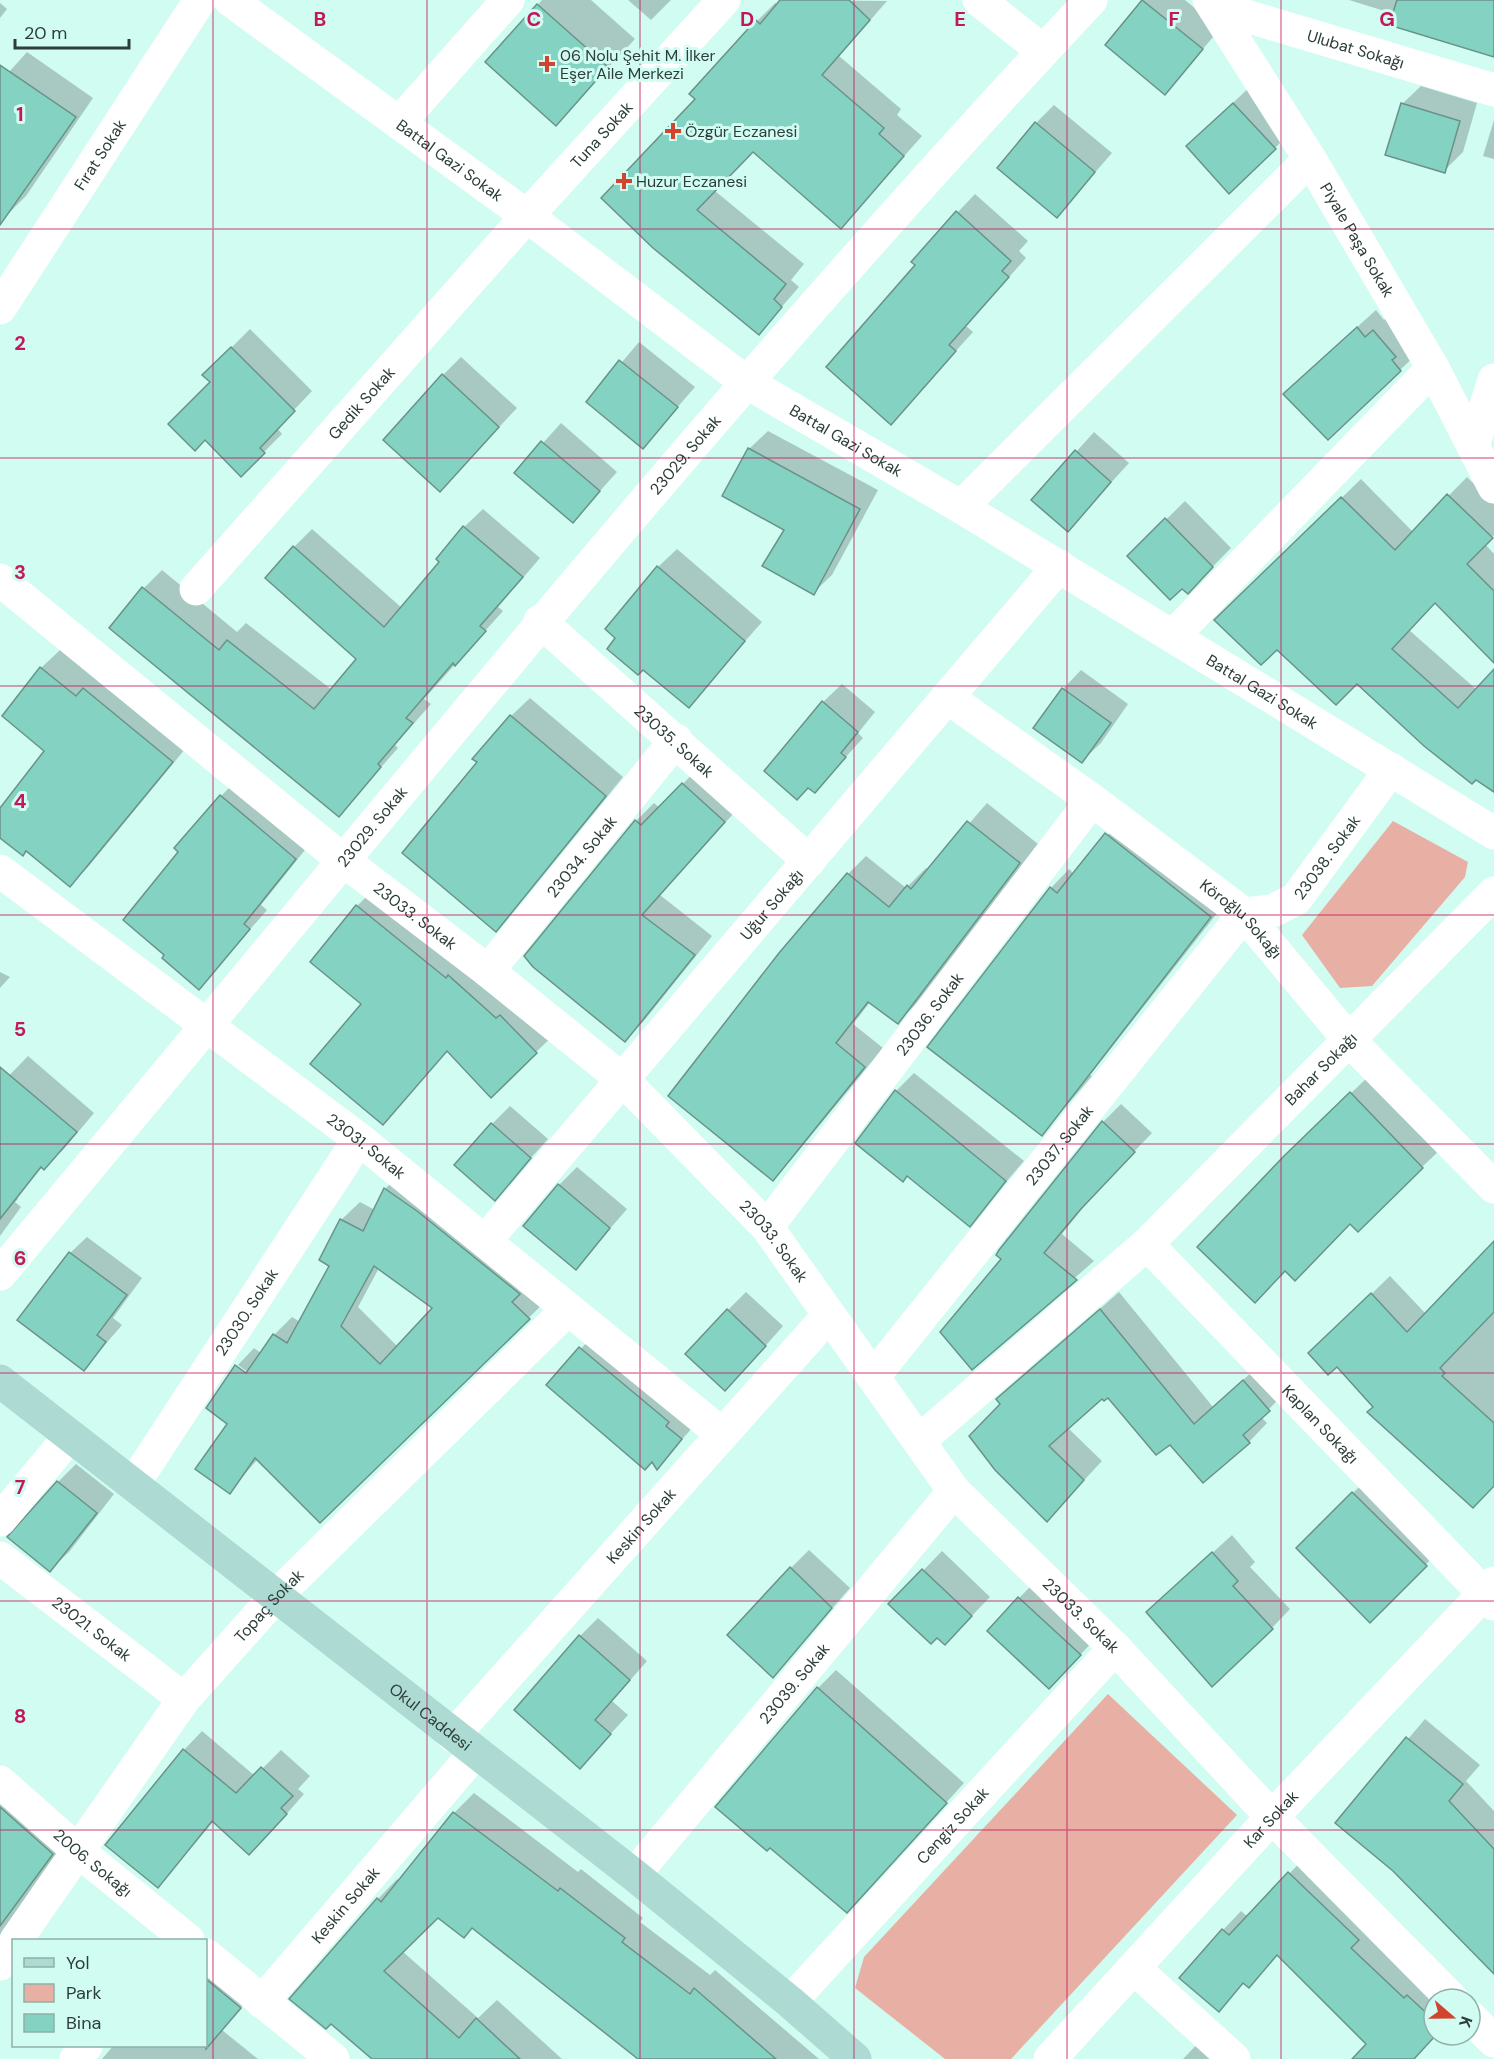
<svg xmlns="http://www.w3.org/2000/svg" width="1494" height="2059" font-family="'DM Sans',sans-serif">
<rect width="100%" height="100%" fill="#d1fcf2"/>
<g fill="#e8b0a4">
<polygon points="1393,821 1468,862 1465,877 1372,986 1340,988 1302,935"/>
<polygon points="1108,1694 1237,1815 1011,2059 945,2059 855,1988 864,1957"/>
</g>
<g fill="#0003" fill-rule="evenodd">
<polygon points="542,0 591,0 635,39 556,124 487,61"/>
<polygon points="628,0 671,0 651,20"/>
<polygon points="782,0 887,1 839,56 901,109 897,115 922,136 841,227 754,151 715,191 804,264 791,280 799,287 759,333 654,247 697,98 757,21 775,3 778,5"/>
<polygon points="1144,0 1185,0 1220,29 1165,93 1107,45"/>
<polygon points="1349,0 1494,0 1494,56 1394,14"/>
<polygon points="0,3 7,9 0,18"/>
<polygon points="27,52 93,98 26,196 8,214 0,209 0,82"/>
<polygon points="1252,85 1293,130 1275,148 1206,128"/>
<polygon points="1421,86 1477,103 1463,152 1444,171 1402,104"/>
<polygon points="1054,105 1112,153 1057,216 1036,123"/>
<polygon points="1494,120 1494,159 1483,156"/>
<polygon points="975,194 1028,241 1019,251 1026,258 966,326 973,332 891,423 917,265 957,213"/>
<polygon points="1376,310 1384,320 1392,313 1419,352 1400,370 1303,376"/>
<polygon points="250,329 312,391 277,428 282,434 241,475 212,382 204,375"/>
<polygon points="639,342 695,387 643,447 588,402"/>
<polygon points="461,357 517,408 440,490 443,375"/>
<polygon points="561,423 617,472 573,521 516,473"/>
<polygon points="768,431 878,490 832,575 813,593 749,449"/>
<polygon points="1094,432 1129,463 1068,530 1033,500"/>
<polygon points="1467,477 1494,504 1494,535 1485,544 1494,554 1494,661 1436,601 1409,630 1477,690 1494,672 1494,790 1357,682 1235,602 1361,479 1413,532"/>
<polygon points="1185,501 1231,548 1188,592 1129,556"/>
<polygon points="483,509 540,558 498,607 503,611 424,699 431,704 395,745 398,748 339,815 144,588 162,570 237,632 246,623 332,690 359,659 294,547 312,529 402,608 442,562 464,527"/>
<polygon points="677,549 762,622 688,706 658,567"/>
<polygon points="60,650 190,743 88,867 70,885 27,850 23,854 0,836 0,811 46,751 4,716 41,668"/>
<polygon points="1081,670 1128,704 1101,743 1082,761 1063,689"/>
<polygon points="842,684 875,712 858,733 863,738 815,791 823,702"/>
<polygon points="530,698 623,777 514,911 496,930 479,762 511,716"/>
<polygon points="701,765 743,803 660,895 712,936 643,1022 625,1040 636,821 654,803 660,808"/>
<polygon points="239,778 313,840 261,905 267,910 199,988 181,852 221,796"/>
<polygon points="987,803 1038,844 916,1004 898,1022 871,1001 853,1024 883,1048 791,1160 773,1179 848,874 866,856 906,888 926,868 929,870"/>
<polygon points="1124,816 1229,898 1090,1075 1092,1076 1042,1134 1051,888 1069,869 1074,874"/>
<polygon points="375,888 555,1034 536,1052 448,1051 383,1123 363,1004 357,906"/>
<polygon points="0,972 10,977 0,988"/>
<polygon points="28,1056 94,1113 63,1150 33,1175 0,1147 0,1085"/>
<polygon points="914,1073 1024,1161 970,1224 896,1091"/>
<polygon points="1370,1075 1441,1149 1422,1167 1285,1269 1304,1138"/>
<polygon points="1121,1104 1152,1133 1098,1189 1062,1234 1094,1261 972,1368 1004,1259 1103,1122"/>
<polygon points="510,1106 548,1139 494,1199 492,1124"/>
<polygon points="577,1167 627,1209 576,1268 559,1185"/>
<path d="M403,1171L547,1300L320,1521L258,1459L229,1492V1423L219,1390L237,1365V1368L251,1378L253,1376L238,1365L254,1348L261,1353L274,1335L292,1317L300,1322L331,1265L341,1220L360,1202L375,1210L385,1189ZM379,1268L434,1307L398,1347L358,1307Z"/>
<polygon points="0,1185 18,1199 15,1202 21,1207 0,1236"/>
<polygon points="87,1237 142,1278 113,1318 122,1325 84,1369 70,1253"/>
<polygon points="1494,1243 1494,1486 1374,1407 1329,1335 1390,1276 1426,1314"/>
<polygon points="746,1292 783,1326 743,1371 728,1310"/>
<polygon points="1119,1292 1213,1407 1262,1363 1287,1391 1261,1417 1267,1423 1249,1442 1170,1443 1108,1396 1102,1397 1068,1428 1102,1461 1047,1520 998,1399"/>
<polygon points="599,1329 699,1420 658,1467 653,1460 548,1385"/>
<polygon points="76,1464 114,1494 69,1552 50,1570 58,1482"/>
<polygon points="1371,1475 1444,1546 1370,1621 1298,1548"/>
<polygon points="1232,1535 1255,1562 1250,1567 1290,1609 1272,1628 1148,1612"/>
<polygon points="809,1550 850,1588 773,1676 791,1568"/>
<polygon points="942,1551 990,1597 963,1625 891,1604"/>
<polygon points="1037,1580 1098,1636 1067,1669 1019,1598"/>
<polygon points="598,1618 647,1661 612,1701 628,1715 580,1767 580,1636"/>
<polygon points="836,1670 964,1783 865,1892 818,1688"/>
<polygon points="1425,1719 1480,1765 1466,1781 1494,1811 1494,1972 1394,1870 1337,1823"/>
<polygon points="202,1731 255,1776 281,1750 310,1776 298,1789 304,1794 268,1835 214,1821 158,1886 184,1750"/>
<polygon points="0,1775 70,1835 34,1885 0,1940"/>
<polygon points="474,1793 578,1872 581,1869 643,1918 640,1922 710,1975 715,1970 819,2059 639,2059 473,1927 464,1936 438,1916 402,1951 478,2018 497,2000 562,2059 408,2059 387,2040 378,1899 397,1879 400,1882 454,1813"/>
<polygon points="1307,1855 1434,1999 1434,2035 1412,2059 1354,2059 1368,2044 1278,1954 1249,1986 1245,1982 1218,2010 1223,1930 1241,1911 1248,1917"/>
<polygon points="206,1940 258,1988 222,2030 258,2059 102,2059 113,2046 206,2046"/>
<polygon points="1205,2036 1231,2059 1183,2059"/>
</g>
<g fill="#84d3c2" stroke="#6a9289" stroke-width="1.5" fill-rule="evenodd">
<polygon points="780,0 849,0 870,20 822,75 884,128 879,134 904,156 841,229 753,152 697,210 786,284 774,299 782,307 759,335 653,248 601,198 695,99 689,94 756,20 760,24"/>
<polygon points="1142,0 1203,49 1165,95 1105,45"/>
<polygon points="1397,0 1494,0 1494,57 1389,25"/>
<polygon points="537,4 608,67 556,126 485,62"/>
<polygon points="0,65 76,117 0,225"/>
<polygon points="1233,103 1276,149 1229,194 1186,146"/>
<polygon points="1401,103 1460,121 1445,173 1385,155"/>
<polygon points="1035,122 1095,172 1057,218 997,168"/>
<polygon points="956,211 1011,261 1002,271 1009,277 949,345 956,351 891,425 826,367 915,265 911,262"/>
<polygon points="1357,327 1365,337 1373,330 1396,357 1392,360 1401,371 1328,440 1283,394"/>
<polygon points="231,347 295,411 260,448 265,453 241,477 205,440 195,451 168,424 210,382 202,375"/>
<polygon points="619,360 678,407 643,449 586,402"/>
<polygon points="442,374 499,427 440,492 383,440"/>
<polygon points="541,441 600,491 573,523 514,473"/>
<polygon points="748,448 860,509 814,595 762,566 784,530 722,496"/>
<polygon points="1075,450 1111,482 1068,532 1031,500"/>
<polygon points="1447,494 1493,538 1467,564 1494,591 1494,663 1435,603 1392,649 1458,708 1494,669 1494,792 1476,780 1472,784 1424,746 1357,684 1336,705 1277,650 1261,665 1214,620 1341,497 1395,550"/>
<polygon points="1165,518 1213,567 1188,594 1182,589 1170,600 1127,556"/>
<polygon points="463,526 523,577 480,626 486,631 455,666 453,663 406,718 413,723 378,764 381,767 339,817 109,628 142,587 219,650 227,640 314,709 356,659 265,578 293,546 384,627 439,562 436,559"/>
<polygon points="657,566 745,641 689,708 643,670 638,675 607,649 615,638 605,629"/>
<polygon points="40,667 76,696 83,688 173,762 70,887 26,851 23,856 0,838 0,808 44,751 2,716"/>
<polygon points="1062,688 1111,723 1082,763 1033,728"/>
<polygon points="822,701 858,732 841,753 846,757 815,793 808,788 797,800 764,771"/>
<polygon points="510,715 606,796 496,932 402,853 477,762 472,759"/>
<polygon points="682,783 725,822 642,915 695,955 625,1042 533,967 524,956 635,820 641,825"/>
<polygon points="220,795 296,859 244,924 250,929 199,990 162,958 164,955 123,920 178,852 174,848"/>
<polygon points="967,821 1020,863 898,1024 868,1002 836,1043 865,1067 773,1181 668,1096 779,953 847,873 889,907 907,885 911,889"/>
<polygon points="1105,833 1211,917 1042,1136 927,1047 1050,887 1057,893"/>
<polygon points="356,905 446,978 448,975 496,1018 500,1015 537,1053 491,1098 447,1051 383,1125 310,1064 361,1004 310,962"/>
<polygon points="0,1067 77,1132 44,1170 41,1167 0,1219"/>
<polygon points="895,1090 1006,1181 970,1227 907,1176 903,1182 855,1143"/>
<polygon points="1350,1092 1423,1168 1358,1232 1350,1224 1295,1281 1285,1271 1255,1303 1197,1247 1284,1156"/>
<polygon points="1102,1121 1135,1152 1080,1210 1044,1253 1077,1280 972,1370 940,1332 1001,1259 996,1255 999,1250"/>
<polygon points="491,1123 531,1158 495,1201 454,1165"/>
<polygon points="558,1184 610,1228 576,1270 523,1226"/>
<path d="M384,1188L417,1211L520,1294L512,1302L530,1319L320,1523L255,1458L230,1494L195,1469L227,1424L206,1408L235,1365L246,1373L273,1334L287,1343L329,1266L319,1260L340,1219L363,1231ZM374,1266L432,1308L380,1364L341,1326Z"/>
<polygon points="1494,1241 1494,1312 1440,1368 1445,1373 1442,1376 1494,1423 1494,1486 1473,1508 1367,1412 1373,1407 1337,1367 1328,1375 1308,1353 1371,1293 1407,1332"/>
<polygon points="69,1252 127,1295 97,1335 106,1342 84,1371 17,1320"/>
<polygon points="727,1309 766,1346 725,1391 685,1354"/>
<polygon points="1100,1309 1194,1424 1243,1380 1270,1411 1243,1435 1250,1443 1203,1483 1170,1445 1156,1455 1108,1398 1104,1401 1102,1399 1049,1446 1084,1480 1047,1522 995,1470 969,1436 1000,1404 996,1399"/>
<polygon points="579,1347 669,1422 666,1426 682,1439 657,1470 652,1462 645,1470 546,1385"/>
<polygon points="57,1481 97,1513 50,1572 7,1537"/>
<polygon points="1352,1492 1427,1566 1370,1623 1296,1548"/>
<polygon points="1212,1552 1238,1581 1233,1586 1273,1629 1212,1687 1146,1612"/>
<polygon points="790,1567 832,1608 773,1678 727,1635"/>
<polygon points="922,1569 972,1616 945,1645 937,1638 931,1644 888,1604"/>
<polygon points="1018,1597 1081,1655 1049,1689 987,1631"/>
<polygon points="579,1635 630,1680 595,1720 611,1734 580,1769 514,1710"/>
<polygon points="817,1687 947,1803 847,1913 770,1848 767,1851 715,1807"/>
<polygon points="1406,1737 1463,1784 1449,1801 1494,1849 1494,1974 1393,1871 1335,1823"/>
<polygon points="183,1749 236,1793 261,1767 293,1796 281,1808 287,1814 249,1855 212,1821 158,1888 105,1845"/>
<polygon points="0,1807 53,1854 0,1926"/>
<polygon points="453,1812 558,1891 560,1888 625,1938 622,1942 690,1994 694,1988 776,2059 638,2059 472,1928 464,1938 438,1918 384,1971 459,2038 476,2018 520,2059 372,2059 331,2024 326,2029 289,1999 377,1898 381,1902"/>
<polygon points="1288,1872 1359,1940 1351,1948 1404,1998 1407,1995 1434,2020 1436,2035 1414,2059 1352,2059 1366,2044 1277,1955 1249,1988 1243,1983 1219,2012 1179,1978 1222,1929 1229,1935"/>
<polygon points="206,1979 241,2008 206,2049"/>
</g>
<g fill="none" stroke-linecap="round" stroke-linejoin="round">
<g stroke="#fff" stroke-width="33">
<path id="s1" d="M230,0L527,216L746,382L961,507L1494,833"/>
<polyline points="979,0 1043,51"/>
<path id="s2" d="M1209,0L1310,159L1433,368L1494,487"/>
<path id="s3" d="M1216,7L1494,90"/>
<polyline points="399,123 508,0"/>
<path id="s4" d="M0,308L200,0"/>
<polyline points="1473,446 1494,380"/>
<polyline points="961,507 1310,159"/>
<path id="s5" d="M0,580L344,861L488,971L623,1080L767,1227L954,1491L1115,1648L1272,1817L1452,1999"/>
<path id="s6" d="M196,589L527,216L724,0"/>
<path id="s7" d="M540,621L809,861"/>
<polyline points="1173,636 1433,368"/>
<path id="s8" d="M947,697L1092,800L1244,914L1349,1040L1494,1187"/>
<path id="s9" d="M0,871L359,1139L722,1434"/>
<path id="s10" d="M488,971L676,740"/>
<path id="s11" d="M767,1227L1092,800"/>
<path id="s12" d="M485,1241L1059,566"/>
<path id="s13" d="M1147,1244L1494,1604"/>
<path id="s14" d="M0,1274C359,845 708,408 1091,0"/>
<path id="s15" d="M874,1376L1244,914L1272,911L1296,899L1391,769"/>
<path id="s16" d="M919,1441L1147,1244L1494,893"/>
<path id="s17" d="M133,1485L359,1139"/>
<polyline points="0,1520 70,1436"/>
<path id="s18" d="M0,1558L184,1699"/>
<path id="s19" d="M453,1736L829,1315"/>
<path id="s20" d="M0,1782L78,1851L188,1940"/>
<path id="s21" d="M634,1875L954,1491"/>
<path id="s22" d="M16,1940L184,1699L276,1596L568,1309"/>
<polyline points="206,1955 333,2059"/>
<polyline points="0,1964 14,1945"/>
<polyline points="1134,1968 1234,2059"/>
<path id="s23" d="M262,2002L475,1753"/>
<path id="s24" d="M790,2002L1115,1648"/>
<polyline points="1470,2017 1494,2041"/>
<polyline points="76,2059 86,2046"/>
<path id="s25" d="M1050,2059L1272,1817L1494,1583"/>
</g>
<path stroke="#addbd4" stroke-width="33" id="s26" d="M0,1381L634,1875L790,2002L855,2059"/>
</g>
<path fill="none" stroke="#c2185b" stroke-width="1.5" stroke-opacity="0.55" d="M213,0V2059M427,0V2059M640,0V2059M854,0V2059M1067,0V2059M1281,0V2059M0,229H1494M0,458H1494M0,686H1494M0,915H1494M0,1144H1494M0,1373H1494M0,1601H1494M0,1830H1494"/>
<g fill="#d1452f" stroke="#d1fcf2" stroke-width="2">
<path d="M544 55h6v6h6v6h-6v6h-6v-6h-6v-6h6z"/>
<path d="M670 122h6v6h6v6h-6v6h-6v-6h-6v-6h6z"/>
<path d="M621 172h6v6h6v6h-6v6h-6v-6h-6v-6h6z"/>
</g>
<g text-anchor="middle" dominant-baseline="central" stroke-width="6" stroke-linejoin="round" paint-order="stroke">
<g font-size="16" fill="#2d3e3a" stroke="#d1fcf2">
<text stroke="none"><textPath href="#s3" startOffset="146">Ulubat Sokağı</textPath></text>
<text stroke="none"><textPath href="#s6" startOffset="609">Tuna Sokak</textPath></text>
<text stroke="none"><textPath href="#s4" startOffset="183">Fırat Sokak</textPath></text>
<text stroke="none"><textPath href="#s1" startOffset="272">Battal Gazi Sokak</textPath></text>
<text stroke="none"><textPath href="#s2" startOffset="282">Piyale Paşa Sokak</textPath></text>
<text stroke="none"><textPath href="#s6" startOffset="249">Gedik Sokak</textPath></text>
<text stroke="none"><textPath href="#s1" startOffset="758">Battal Gazi Sokak</textPath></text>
<text stroke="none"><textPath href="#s14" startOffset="1068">23029. Sokak</textPath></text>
<text stroke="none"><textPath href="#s1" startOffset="1244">Battal Gazi Sokak</textPath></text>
<text stroke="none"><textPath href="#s7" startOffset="180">23035. Sokak</textPath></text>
<text stroke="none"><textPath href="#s14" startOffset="582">23029. Sokak</textPath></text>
<text stroke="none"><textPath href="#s10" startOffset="148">23034. Sokak</textPath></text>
<text stroke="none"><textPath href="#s15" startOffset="699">23038. Sokak</textPath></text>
<text stroke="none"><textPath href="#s12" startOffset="442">Uğur Sokağı</textPath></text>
<text stroke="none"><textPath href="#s5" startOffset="534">23033. Sokak</textPath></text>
<text stroke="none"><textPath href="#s8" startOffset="369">Köroğlu Sokağı</textPath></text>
<text stroke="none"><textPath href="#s11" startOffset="268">23036. Sokak</textPath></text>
<text stroke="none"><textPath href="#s16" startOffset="548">Bahar Sokağı</textPath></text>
<text stroke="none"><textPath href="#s15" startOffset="296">23037. Sokak</textPath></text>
<text stroke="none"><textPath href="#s9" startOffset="458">23031. Sokak</textPath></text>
<text stroke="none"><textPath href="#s5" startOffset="1020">23033. Sokak</textPath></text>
<text stroke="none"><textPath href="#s17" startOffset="207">23030. Sokak</textPath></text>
<text stroke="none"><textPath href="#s13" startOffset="250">Kaplan Sokağı</textPath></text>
<text stroke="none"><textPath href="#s19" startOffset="282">Keskin Sokak</textPath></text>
<text stroke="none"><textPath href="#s22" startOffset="420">Topaç Sokak</textPath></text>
<text stroke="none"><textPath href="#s5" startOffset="1506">23033. Sokak</textPath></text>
<text stroke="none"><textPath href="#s18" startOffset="116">23021. Sokak</textPath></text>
<text stroke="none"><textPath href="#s21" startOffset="250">23039. Sokak</textPath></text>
<text stroke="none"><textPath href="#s26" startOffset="546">Okul Caddesi</textPath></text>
<text stroke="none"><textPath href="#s25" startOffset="326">Kar Sokak</textPath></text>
<text stroke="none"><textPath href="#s24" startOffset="240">Cengiz Sokak</textPath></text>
<text stroke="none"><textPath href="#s20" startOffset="123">2006. Sokağı</textPath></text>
<text stroke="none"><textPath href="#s23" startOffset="128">Keskin Sokak</textPath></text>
</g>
<g font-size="16" fill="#2d3e3a" stroke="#d1fcf2" text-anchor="start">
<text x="560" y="55">06 Nolu Şehit M. İlker<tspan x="560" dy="18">Eşer Aile Merkezi</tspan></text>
<text x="685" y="131">Özgür Eczanesi</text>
<text x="636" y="181">Huzur Eczanesi</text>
</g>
</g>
<g font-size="20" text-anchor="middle" font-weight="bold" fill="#c2185b" stroke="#d1fcf2" stroke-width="6" stroke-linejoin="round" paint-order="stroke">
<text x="320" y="26">B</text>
<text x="534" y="26">C</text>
<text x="747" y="26">D</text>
<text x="960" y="26">E</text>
<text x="1174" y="26">F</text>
<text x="1387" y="26">G</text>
<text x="20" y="121">1</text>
<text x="20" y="350">2</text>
<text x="20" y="579">3</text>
<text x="20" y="808">4</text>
<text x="20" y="1036">5</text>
<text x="20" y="1265">6</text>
<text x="20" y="1494">7</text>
<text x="20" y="1723">8</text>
</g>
<rect x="12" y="1939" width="195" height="108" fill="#d1fcf2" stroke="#8fb0a8" stroke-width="1.5"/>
<rect x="24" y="1958" width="30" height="9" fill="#addbd4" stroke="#8fb0a8" stroke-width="1.5"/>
<text x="66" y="1969" font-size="18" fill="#2d3e3a">Yol</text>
<rect x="24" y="1984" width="30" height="18" fill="#e8b0a4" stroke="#8fb0a8" stroke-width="1.5"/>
<text x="66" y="1999" font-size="18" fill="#2d3e3a">Park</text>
<rect x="24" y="2014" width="30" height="18" fill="#84d3c2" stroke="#8fb0a8" stroke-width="1.5"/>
<text x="66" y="2029" font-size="18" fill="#2d3e3a">Bina</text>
<g transform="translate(1452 2017) rotate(110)"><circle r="28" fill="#d1fcf2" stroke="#8fb0a8" stroke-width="1.5"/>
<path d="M0-4.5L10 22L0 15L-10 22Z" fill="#d1452f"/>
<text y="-9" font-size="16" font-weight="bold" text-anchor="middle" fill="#2d3e3a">K</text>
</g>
<path d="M15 39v9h114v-9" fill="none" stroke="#2d3e3a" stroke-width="3"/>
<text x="24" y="39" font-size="18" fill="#2d3e3a" stroke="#d1fcf2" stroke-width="4.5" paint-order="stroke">20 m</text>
</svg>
